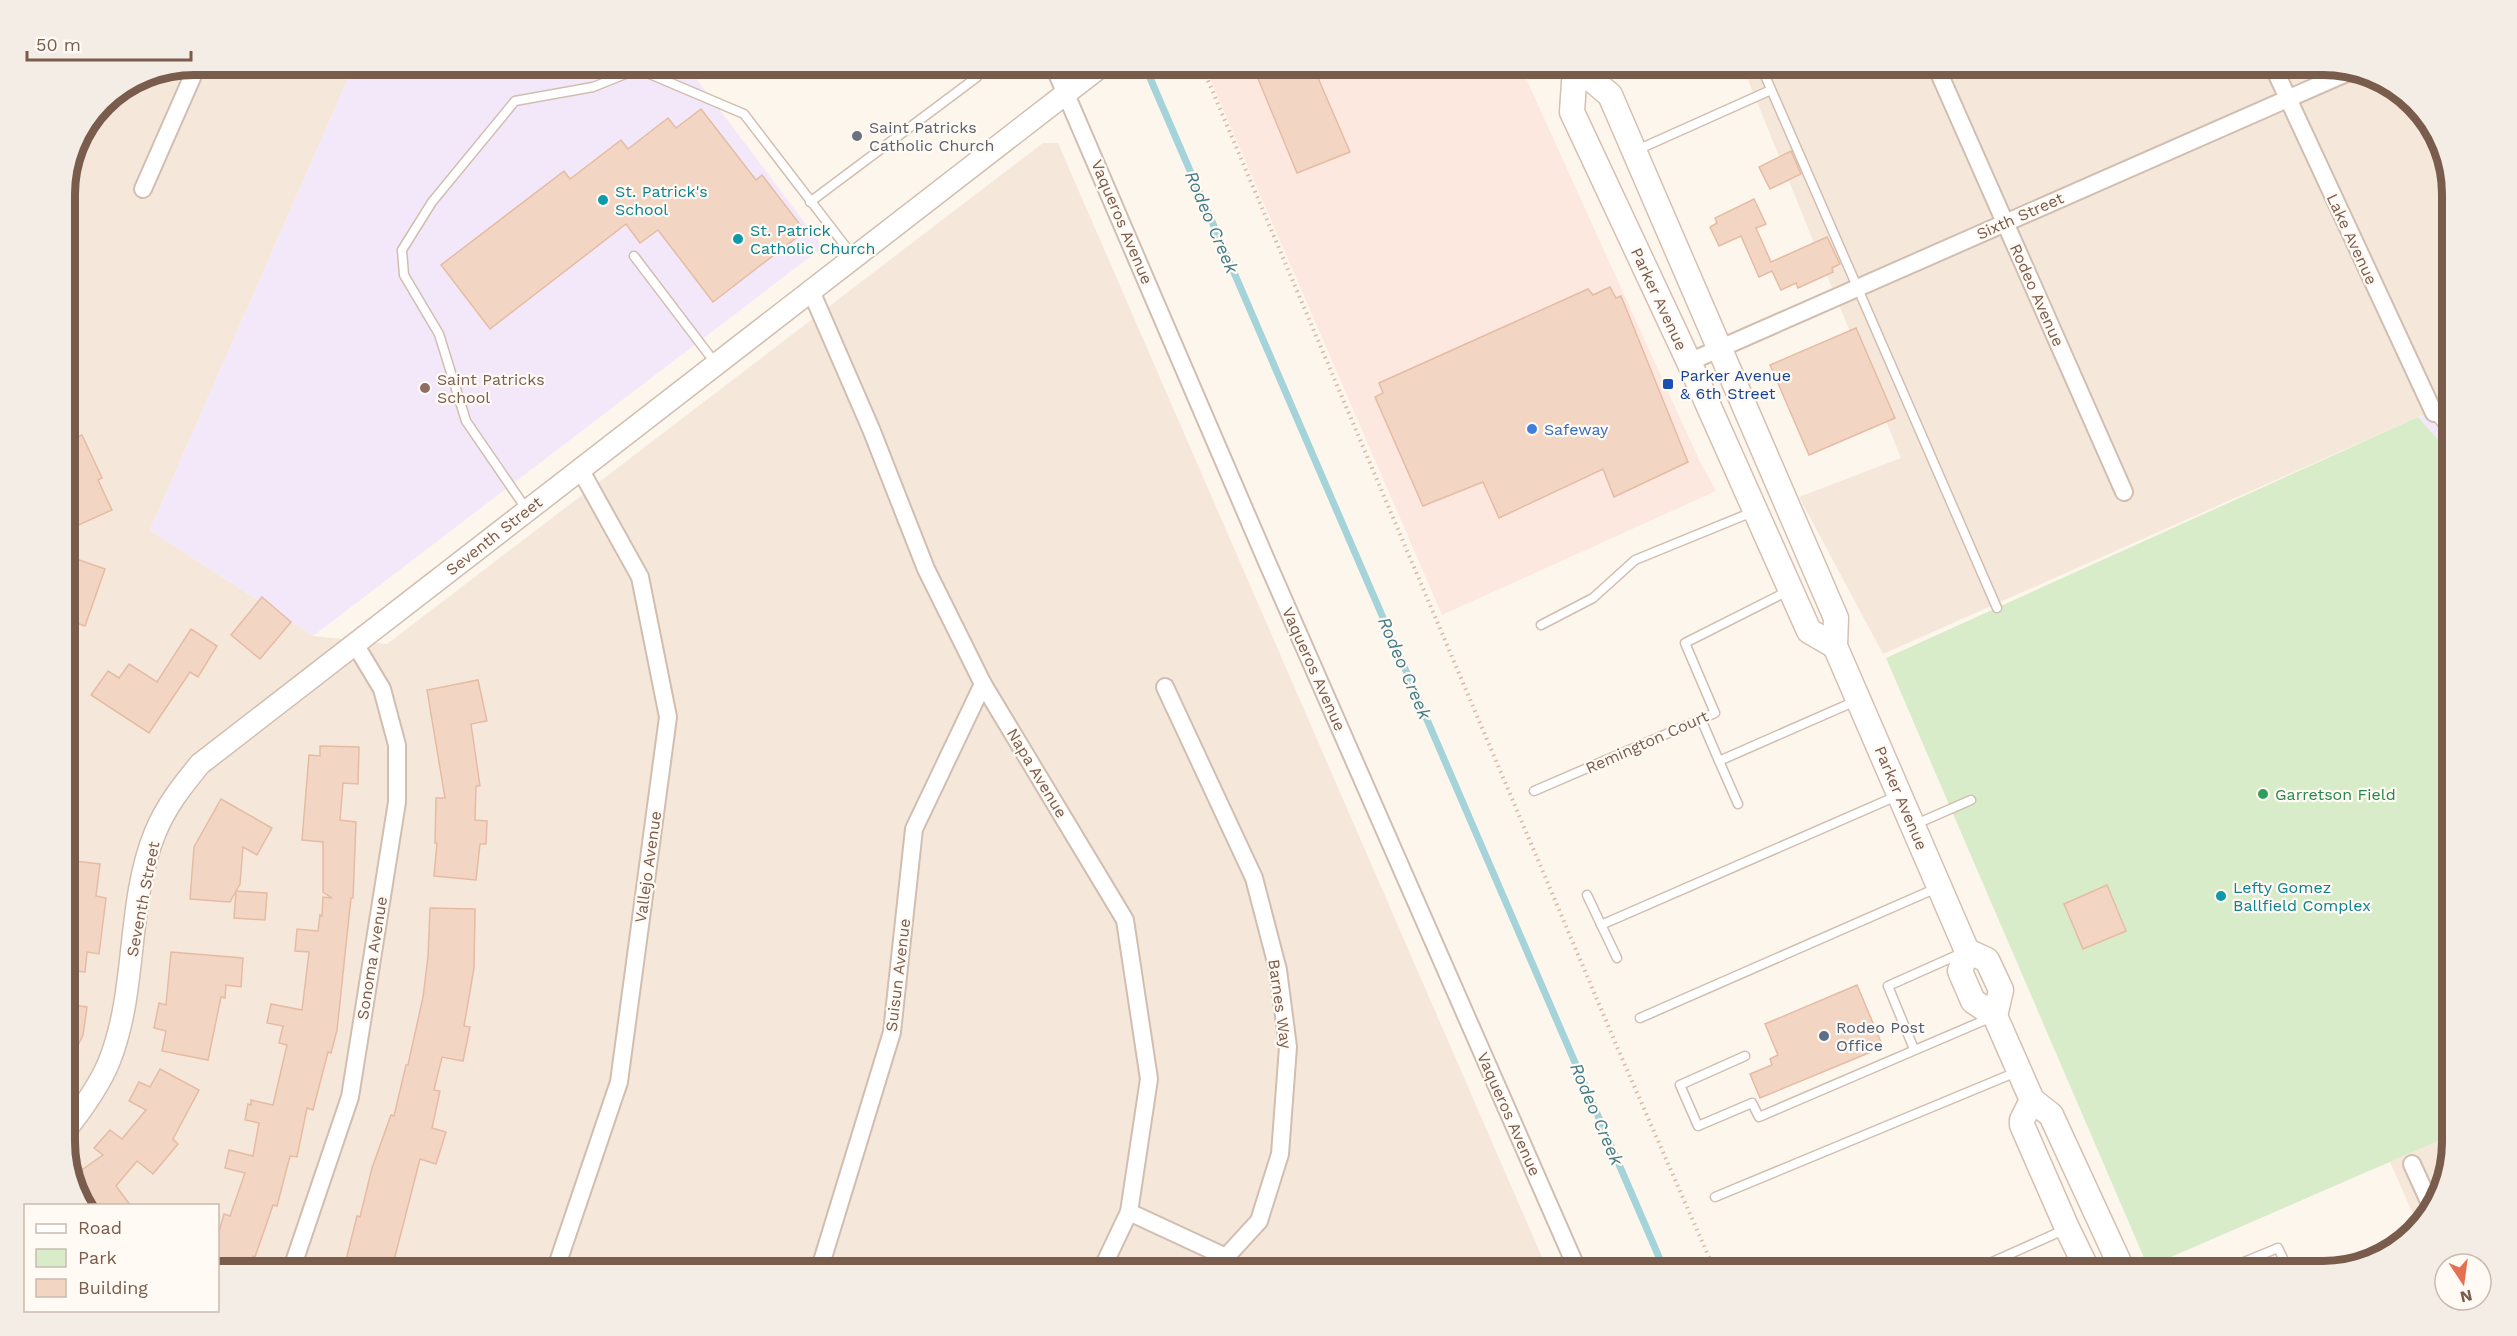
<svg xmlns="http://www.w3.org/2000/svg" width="2517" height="1336" font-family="'Work Sans',sans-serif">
<rect width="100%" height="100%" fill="#fdf6ec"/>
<g fill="#f5e8da">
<polygon points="194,64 354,65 150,530 313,636 387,644 1043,143 1058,143 1548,1271 218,1271 218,1206 83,1205 65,1151 65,186 74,144 103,102 145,74"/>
<polygon points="2323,64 2381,78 2431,122 2452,185 2452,402 1883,654 1799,497 1901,458 1742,65"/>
<polygon points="2452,1135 2439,1200 2417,1223 2390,1162"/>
</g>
<polygon fill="#fde8e0" points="1204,65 1520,65 1700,462 1716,491 1442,615"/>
<g fill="#f3e8fa">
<polygon points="354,65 686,65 823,247 313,636 150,530"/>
<polygon points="2452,402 2452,455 2418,417"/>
</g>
<polygon fill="#d8ecc9" points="2418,417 2452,455 2452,1135 2148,1267 1886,658"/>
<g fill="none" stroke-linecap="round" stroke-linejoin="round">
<polyline stroke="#a5d3da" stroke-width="7" points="1144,64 1665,1271"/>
</g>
<g fill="#f3d5c3" stroke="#e6bba3" stroke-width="1.5">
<polygon points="1252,64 1312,64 1350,152 1297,173"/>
<polygon points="701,109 756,180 762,175 805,231 713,302 658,230 640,243 626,224 490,329 441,265 564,171 570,179 621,140 628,149 668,118 676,128"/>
<polygon points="1791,151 1801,174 1770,189 1759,167"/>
<polygon points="1754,199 1766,224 1756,228 1771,262 1827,237 1840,264 1832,268 1833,272 1798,288 1796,283 1781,290 1772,271 1759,277 1741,236 1719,246 1710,227 1717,223 1715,218"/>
<polygon points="1610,287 1616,298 1621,296 1688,462 1614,497 1603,469 1499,518 1483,482 1423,506 1375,397 1383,393 1379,383 1588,289 1593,295"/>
<polygon points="1856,328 1895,418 1809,455 1770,365"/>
<polygon points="82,435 102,478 98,480 112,510 72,528 65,511 65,443"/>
<polygon points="65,555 105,569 85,626 65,619"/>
<polygon points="262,597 291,622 260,659 231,635"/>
<polygon points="191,629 217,646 198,677 190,672 149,733 91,695 108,671 119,678 129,664 157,682"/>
<polygon points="478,680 487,721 471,724 480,786 476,786 475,820 487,821 486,844 480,844 476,880 434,876 437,843 435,843 436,798 445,798 427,690"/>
<polygon points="320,746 359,747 358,784 343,783 340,820 356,822 353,898 351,898 337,1030 331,1053 328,1052 313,1110 307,1108 297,1157 290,1156 277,1206 273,1205 255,1257 253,1256 250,1272 218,1272 218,1235 224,1214 230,1216 245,1173 225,1168 229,1150 253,1156 259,1123 245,1120 248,1104 251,1105 251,1100 273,1105 287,1045 279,1043 283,1026 267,1023 271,1004 302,1010 309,952 295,951 297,929 318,931 320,915 322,916 323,897 332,898 323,892 323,842 302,840 309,755 320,756"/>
<polygon points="221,799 272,828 257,855 243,847 240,884 236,891 267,893 265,920 234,918 236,891 230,902 190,899 194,847"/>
<polygon points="65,860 100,864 96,896 106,898 99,954 87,952 85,972 65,970"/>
<polygon points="2107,885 2126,931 2083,949 2064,904"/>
<polygon points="430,908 475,909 474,968 464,1026 470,1027 463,1061 442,1057 434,1090 440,1091 432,1128 446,1132 436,1164 420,1159 391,1272 343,1272 357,1216 360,1217 372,1168 391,1115 394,1116 406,1065 408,1065 423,997 428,957"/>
<polygon points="171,952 243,958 241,987 226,985 225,998 221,997 208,1060 162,1051 166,1031 154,1028 159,1003 166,1005"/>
<polygon points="1857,985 1883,1047 1760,1098 1750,1074 1772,1065 1770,1059 1778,1055 1765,1024"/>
<polygon points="65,1004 87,1007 83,1035 65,1072"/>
<polygon points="160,1069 199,1090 173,1139 178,1144 153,1174 137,1161 116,1186 131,1206 83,1206 73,1176 103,1155 94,1148 110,1130 122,1139 146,1110 129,1101 139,1082 150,1087"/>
</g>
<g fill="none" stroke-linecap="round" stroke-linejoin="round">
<g stroke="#d1beb0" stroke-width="11">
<g id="service">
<polyline points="1760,64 1997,608"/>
<polyline points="1637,150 1771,90"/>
<polyline points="810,202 977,77 970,64"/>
<polyline points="634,256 716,364"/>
<polyline points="2434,413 2452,437"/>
<polyline points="527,510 466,421 439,334 404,275 402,250 432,202 515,101 593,87 638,69 744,114 853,256"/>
<polyline points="1541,625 1593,598 1635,560 1755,511"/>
<polyline points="1701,719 1719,761"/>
<polyline points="1534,791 1715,713 1685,643 1790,590"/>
<polyline points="1738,804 1719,761 1858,700"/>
<polyline points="1916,824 1971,800"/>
<polyline points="1587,895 1617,958"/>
<polyline points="1601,925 1899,795"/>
<polyline points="1640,1018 1939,887"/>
<polyline points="1914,1049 1888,986 1962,953"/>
<polyline points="1745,1056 1680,1085 1698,1126 1752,1103 1759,1117 1992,1017"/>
<polyline points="1715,1197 2019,1071"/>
<polyline points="1972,1271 2066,1229"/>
<polyline points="2222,1271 2278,1248 2289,1271"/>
</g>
</g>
<g stroke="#d1beb0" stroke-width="20">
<g id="minor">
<polyline points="1053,64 1267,562 1578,1271"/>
<polyline points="1935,64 2124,492"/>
<polyline points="2272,64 2434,413"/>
<polyline points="143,189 198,64"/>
<polyline points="811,291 871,429 926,569 983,684 1125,920 1149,1079 1129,1212 1101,1271"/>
<polyline points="1689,362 2351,71"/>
<polyline points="2412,1164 2432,1208"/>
<polyline points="1129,1212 1226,1257 1259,1221 1280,1154 1288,1047 1278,970 1254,878 1165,687"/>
<polyline points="291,1271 350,1097 397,802 397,745 382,689 355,644"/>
<polyline points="555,1271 619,1082 668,717 640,577 580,469"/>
<polyline points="819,1271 892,1032 914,829 983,684"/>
</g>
</g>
<g stroke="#d1beb0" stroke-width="24">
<path id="tertiary" d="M65,1131C81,1111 99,1086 109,1062C138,990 126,904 155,833C166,806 182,786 200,764L1104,64"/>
</g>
<g stroke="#d6c0b0" stroke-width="27">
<g id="secondary">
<polyline points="1573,64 1610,95 1836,618 1835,646 1967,951 1960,971 1973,1001 1995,1016 2032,1100 2051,1115 2123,1271"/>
<polyline points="1575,68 1572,112 1689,362 1809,631 1835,646"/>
<polyline points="1967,951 1987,960 2001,990 1995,1016"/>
<polyline points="2032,1100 2022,1120 2022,1125 2067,1228 2088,1271"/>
</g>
</g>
<polyline stroke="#d9b8a5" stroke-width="4" stroke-dasharray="1.5 4.5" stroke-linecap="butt" points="1201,64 1618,1049 1715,1271"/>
<use href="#service" stroke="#fff" stroke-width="8"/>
<use href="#minor" stroke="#fff" stroke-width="16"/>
<use href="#tertiary" stroke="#fff" stroke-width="21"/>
<use href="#secondary" stroke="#fff" stroke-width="24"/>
</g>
<circle fill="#6b7280" stroke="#fffaf3" stroke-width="2" cx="857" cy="136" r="6"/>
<g fill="#0f9aa8" stroke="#fffaf3" stroke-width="2">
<circle cx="603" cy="200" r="6"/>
<circle cx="738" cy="239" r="6"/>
<circle cx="2221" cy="896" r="6"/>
</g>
<rect fill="#1a4fb4" stroke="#fffaf3" stroke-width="2" x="1662" y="378" width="12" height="12" rx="3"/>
<circle fill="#8d6e63" stroke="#fffaf3" stroke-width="2" cx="425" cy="388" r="6"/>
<circle fill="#3f7fe0" stroke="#fffaf3" stroke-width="2" cx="1532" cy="429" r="6"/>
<circle fill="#2e9e5b" stroke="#fffaf3" stroke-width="2" cx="2263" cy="794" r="6"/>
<circle fill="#5c6f8a" stroke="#fffaf3" stroke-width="2" cx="1824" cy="1036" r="6"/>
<g text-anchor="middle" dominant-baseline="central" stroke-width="4.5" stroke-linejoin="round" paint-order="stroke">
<g font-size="16" fill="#5b616d" stroke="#fffaf3" text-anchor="start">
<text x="869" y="127">Saint Patricks<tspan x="869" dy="18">Catholic Church</tspan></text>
</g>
<g font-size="16" fill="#0d838f" stroke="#fffaf3" text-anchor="start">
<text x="615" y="191">St. Patrick's<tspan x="615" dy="18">School</tspan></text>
<text x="750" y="230">St. Patrick<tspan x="750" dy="18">Catholic Church</tspan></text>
<text x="2233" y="887">Lefty Gomez<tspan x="2233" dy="18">Ballfield Complex</tspan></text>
</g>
<g font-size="16" fill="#7a5c4d" stroke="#fffaf3">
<text transform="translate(2020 216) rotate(-24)">Sixth Street</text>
<text transform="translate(1122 222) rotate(67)">Vaqueros Avenue</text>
<text transform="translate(2352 239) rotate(65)">Lake Avenue</text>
<text transform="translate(2037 295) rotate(66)">Rodeo Avenue</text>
<text transform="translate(1659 299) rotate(65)">Parker Avenue</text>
<text transform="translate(494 536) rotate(-38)">Seventh Street</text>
<text transform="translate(1314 669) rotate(66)">Vaqueros Avenue</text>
<text transform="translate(1647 742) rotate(-24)">Remington Court</text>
<text transform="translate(1037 773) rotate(59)">Napa Avenue</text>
<text transform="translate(1901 798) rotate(67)">Parker Avenue</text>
<text transform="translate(648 867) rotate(-82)">Vallejo Avenue</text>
<text transform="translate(143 899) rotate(-79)">Seventh Street</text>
<text transform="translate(372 958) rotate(-81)">Sonoma Avenue</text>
<text transform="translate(898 975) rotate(-83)">Suisun Avenue</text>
<text transform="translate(1280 1004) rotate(82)">Barnes Way</text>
<text transform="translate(1509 1114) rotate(66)">Vaqueros Avenue</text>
</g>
<g font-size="16" fill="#164399" stroke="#fffaf3" text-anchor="start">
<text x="1680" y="375">Parker Avenue<tspan x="1680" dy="18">&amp; 6th Street</tspan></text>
</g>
<g font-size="16" fill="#785e54" stroke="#fffaf3" text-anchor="start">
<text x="437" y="379">Saint Patricks<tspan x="437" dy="18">School</tspan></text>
</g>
<g font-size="16" fill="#366cbe" stroke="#fffaf3" text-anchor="start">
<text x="1544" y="429">Safeway</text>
</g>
<g font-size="16" fill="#27864d" stroke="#fffaf3" text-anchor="start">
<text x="2275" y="794">Garretson Field</text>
</g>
<g font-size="16" fill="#4e5e75" stroke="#fffaf3" text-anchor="start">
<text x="1836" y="1027">Rodeo Post<tspan x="1836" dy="18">Office</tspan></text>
</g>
<g font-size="18" font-style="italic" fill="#437c86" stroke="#fffaf3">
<text transform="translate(1212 222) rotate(67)">Rodeo Creek</text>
<text transform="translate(1405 668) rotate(67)">Rodeo Creek</text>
<text transform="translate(1597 1114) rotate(67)">Rodeo Creek</text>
</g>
</g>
<path d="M0 0H2517V1336H0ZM194 75H2323A119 119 0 0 1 2442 194V1142A119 119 0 0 1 2323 1261H194A119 119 0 0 1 75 1142V194A119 119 0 0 1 194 75Z" fill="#f4ede6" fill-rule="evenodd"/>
<path fill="none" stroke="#7a5c4d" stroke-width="8" d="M194 75H2323A119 119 0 0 1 2442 194V1142A119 119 0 0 1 2323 1261H194A119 119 0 0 1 75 1142V194A119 119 0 0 1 194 75Z"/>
<rect x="24" y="1204" width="195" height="108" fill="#fffaf3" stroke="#cabbb1" stroke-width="1.5"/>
<rect x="36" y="1224" width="30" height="9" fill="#ffffff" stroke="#cabbb1" stroke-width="1.5"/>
<text x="78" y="1234" font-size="18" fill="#7a5c4d">Road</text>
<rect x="36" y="1249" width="30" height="18" fill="#d8ecc9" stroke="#cabbb1" stroke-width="1.5"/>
<text x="78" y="1264" font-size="18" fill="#7a5c4d">Park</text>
<rect x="36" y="1279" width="30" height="18" fill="#f3d5c3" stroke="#cabbb1" stroke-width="1.5"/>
<text x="78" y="1294" font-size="18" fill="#7a5c4d">Building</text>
<g transform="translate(2463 1282) rotate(167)"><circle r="28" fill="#fffaf3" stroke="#cabbb1" stroke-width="1.5"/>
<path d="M0-4.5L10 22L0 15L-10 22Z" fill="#e76f51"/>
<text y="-9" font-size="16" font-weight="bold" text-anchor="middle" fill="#7a5c4d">N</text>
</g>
<path d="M27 51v9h164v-9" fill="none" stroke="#7a5c4d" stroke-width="3"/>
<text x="36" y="51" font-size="18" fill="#7a5c4d" stroke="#fffaf3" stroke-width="4.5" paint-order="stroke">50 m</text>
</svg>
